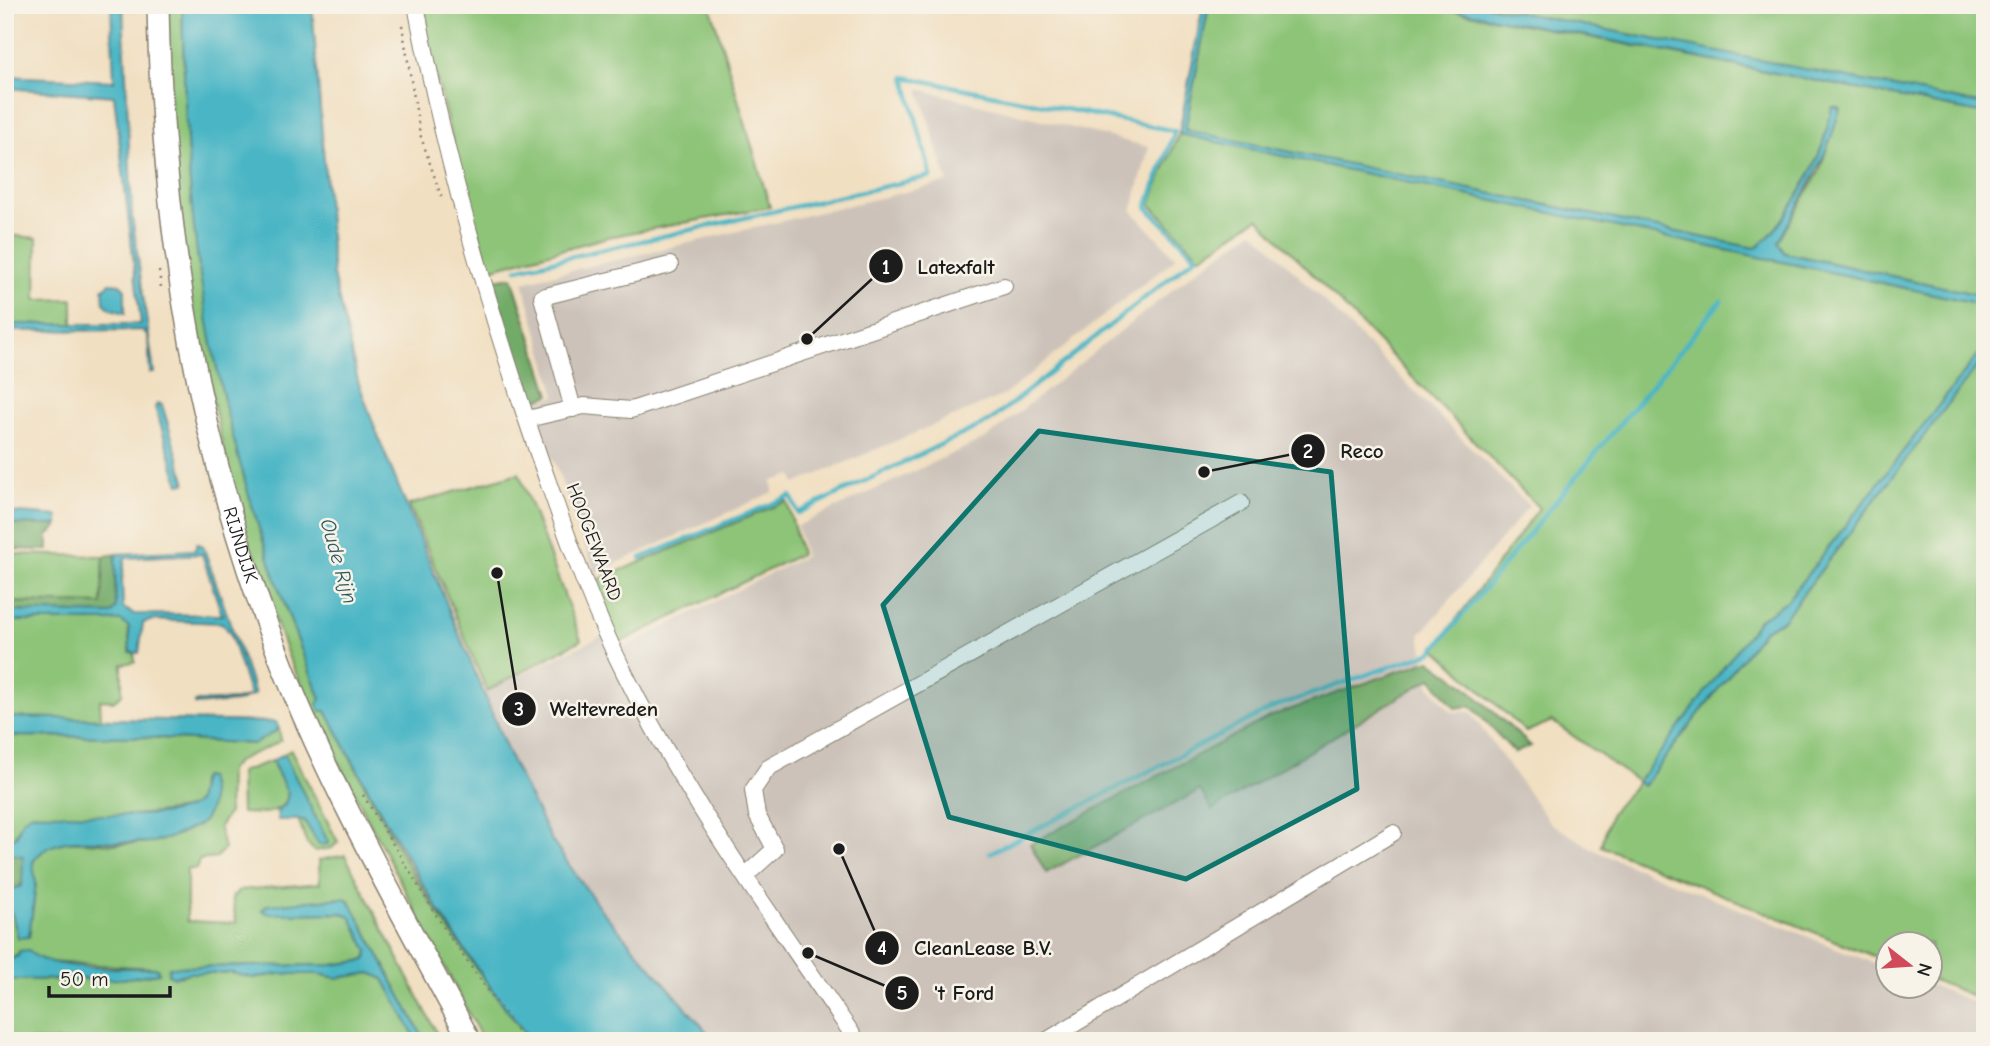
<svg xmlns="http://www.w3.org/2000/svg" width="1990" height="1046" font-family="'Comic Neue',sans-serif">
<rect width="100%" height="100%" fill="#f7f3e8"/>
<filter id="ink" filterUnits="userSpaceOnUse"><feTurbulence type="fractalNoise" baseFrequency=".0143" numOctaves="2"/><feDisplacementMap in="SourceGraphic" scale="14" xChannelSelector="R" yChannelSelector="G"/><feConvolveMatrix kernelMatrix="1 2 1 2 8 2 1 2 1" color-interpolation-filters="sRGB"/></filter>
<filter id="wash" filterUnits="userSpaceOnUse"><feTurbulence type="fractalNoise" baseFrequency=".00686" numOctaves="4" result="noise"/><feDisplacementMap in="SourceGraphic" scale="28" xChannelSelector="R" yChannelSelector="G"/><feGaussianBlur stdDeviation="1.57" result="paint"/><feColorMatrix in="noise" values="0 0 0 0 0 0 0 0 0 0 0 0 0 0 0 0 0 1.4 0 .05"/><feComposite in="paint" operator="in"/></filter>
<g filter="url(#wash)">
<rect width="100%" height="100%" fill="#f1dfc1"/>
<g fill="#ccc2b9">
<polygon points="919,89 1149,147 1132,211 1176,258 1004,395 795,484 793,475 772,481 773,492 595,573 556,466 527,407 556,396 523,282 948,182"/>
<polygon points="1254,231 1529,506 1420,635 1429,685 1451,712 1470,712 1550,823 1600,853 1888,969 1888,986 1931,985 1985,1007 1985,1041 691,1041 459,709 475,697 614,630 625,647 805,556 797,526 988,437 1200,268"/>
</g>
<g fill="#8dc478" stroke="#54704a" stroke-width="2">
<path d="M162,5H182C184,80 186,154 194,228C213,391 259,548 321,699L320,711H326C353,761 378,813 406,862C443,925 486,983 531,1041H483L323,732L289,658L239,521L183,264Z"/>
<polygon points="418,5 710,5 770,207 608,237 490,269 467,199"/>
<path d="M1209,5H1424L1985,114V296L1785,253L1777,243L1819,172L1840,108L1833,107C1828,120 1826,136 1821,149C1811,175 1778,237 1754,248L1185,130Z"/>
<polygon points="1482,5 1985,5 1985,106"/>
<polygon points="1179,134 1985,305 1985,346 1786,602 1759,620 1643,786 1764,630 1783,620 1985,356 1985,1001 1931,979 1930,944 1888,944 1888,962 1601,846 1611,813 1638,782 1552,721 1526,732 1435,648 1539,508 1258,218 1200,257 1150,204"/>
<polygon points="5,235 37,238 36,300 73,299 73,324 5,324"/>
<polygon points="519,473 581,640 487,691 409,505"/>
<polygon points="787,501 801,554 617,644 595,581"/>
<polygon points="8,554 104,556 102,604 6,602"/>
<polygon points="5,621 121,621 128,624 130,652 134,652 135,662 122,664 122,694 114,701 100,700 101,719 5,717"/>
<path d="M279,729L281,740C265,752 239,754 229,771L228,813L219,827L224,849L215,858L199,860L196,869H187V921L236,923L232,897L240,890L320,883L319,860L345,855L441,1041H425L353,907L349,900L342,898L265,906L268,914L342,913L350,916L368,951L366,960L332,965L169,967L168,974L174,977L189,973H232L253,978L279,974H318L337,978L371,973L384,979L417,1041H5V980L122,979L159,973L157,968L45,962L31,954H19L5,961V907L12,914L18,937H29C29,924 33,913 34,900C36,887 28,868 36,857C41,849 48,845 58,843C78,839 97,844 117,844C157,844 225,833 208,778L200,780L199,796L195,806C175,815 54,821 34,813L19,827L13,840H5V736L143,737L254,744Z"/>
<polygon points="291,750 338,842 332,848 315,851 307,844 299,821 304,820 319,845 284,754"/>
<path d="M272,761L288,794C283,816 260,814 241,813L240,772Z"/>
</g>
<g fill="#72aa68" stroke="#476342" stroke-width="2">
<polygon points="512,277 550,395 528,404 493,280"/>
<polygon points="5,524 58,525 48,536 48,550 5,549"/>
<polygon points="117,554 115,560 116,608 112,614 5,611 5,602 102,604 104,556"/>
<polygon points="1430,660 1463,684 1531,746 1515,753 1471,706 1455,708 1431,678 1212,810 1200,790 1046,873 1030,844 1269,717"/>
<polygon points="5,853 23,856 24,881 17,889 5,891"/>
</g>
<g fill="#49b5c5" stroke="#326870" stroke-width="2" fill-rule="evenodd">
<polygon points="111,5 123,5 132,216 154,373 150,373 148,337 143,330 5,331 5,324 141,324 114,96 5,88 5,76 114,81"/>
<path d="M182,5H312L333,275L358,381L381,444L512,762L552,841L602,911L715,1041H531C448,937 388,828 326,711H320L317,704L321,699C259,548 212,391 194,228C186,154 184,80 182,5Z"/>
<path d="M1203,5H1209L1185,130L1754,248C1778,237 1811,175 1821,149C1826,136 1829,121 1832,107L1840,109C1825,165 1803,193 1778,243L1785,253L1985,296V305L1179,134Z"/>
<polygon points="1428,5 1483,5 1985,105 1985,114"/>
<polygon points="110,283 120,284 125,289 125,313 111,309 104,303 103,289"/>
<polygon points="1985,346 1985,356 1783,620 1764,630 1643,786 1638,782 1759,620 1786,602"/>
<polygon points="158,403 162,405 186,483 179,484 155,407"/>
<polygon points="5,512 58,516 58,525 5,524"/>
<path d="M197,543L203,546L255,694L237,702L195,705V702L236,700L250,696L230,633L222,623L153,620L143,623L139,653L130,652L129,627L121,621H5V611L112,614L116,608L115,560L117,554L195,550ZM202,554L222,615L134,614L123,608L122,580L125,558Z"/>
<polygon points="5,717 276,722 279,729 254,744 143,737 5,736"/>
<polygon points="284,754 328,842 328,844 319,845 304,820 278,820 277,811 285,805 288,794 272,761"/>
<path d="M202,777L208,778C213,793 213,814 199,825C186,830 171,839 158,841C120,849 56,825 33,862L36,884L29,937L18,938L12,914L5,907V891L22,886L23,856L5,853V840L16,837L22,820L30,814C60,811 179,824 197,802Z"/>
<polygon points="342,898 347,899 353,907 425,1041 417,1041 384,979 371,973 337,978 318,974 279,974 253,978 232,973 189,973 174,977 168,974 169,967 332,965 366,960 368,951 350,916 342,913 268,914 262,910 268,905"/>
<path d="M29,950C40,971 132,968 157,968L159,973L122,979L5,980V961L18,956L19,951Z"/>
</g>
<g fill="none" stroke-linecap="round" stroke-linejoin="round">
<g stroke="#49b5c5" stroke-width="4.5">
<polyline points="517,269 931,176 905,77 1175,131 1147,207 1196,257 990,421 798,513 791,496 641,558"/>
<polyline points="990,853 1274,707 1432,652 1721,301"/>
</g>
</g>
</g>
<g filter="url(#ink)">
<g fill="none" stroke-linecap="round" stroke-linejoin="round">
<g stroke="#867e6e" stroke-width="18">
<g id="minor">
<path d="M416,5C445,161 489,312 541,462C566,533 591,607 625,674C689,803 776,922 857,1041"/>
<polyline points="573,409 542,297 670,265"/>
<polyline points="527,419 584,406 631,410 1004,286"/>
<polyline points="745,876 775,849 757,815 753,790 768,768 1241,503"/>
<polyline points="1046,1041 1393,833"/>
</g>
</g>
<g stroke="#867e6e" stroke-width="24">
<g id="major">
<path id="s1" d="M158,5C162,237 199,456 285,672C336,799 406,920 470,1041"/>
</g>
</g>
<g stroke="#867e6e" stroke-width="2.5" stroke-dasharray="2 5" stroke-linecap="butt">
<polyline points="402,25 420,134 442,199"/>
<polyline points="159,271 161,288"/>
<polyline points="363,795 449,936 524,1041"/>
</g>
<use href="#minor" stroke="#fff" stroke-width="16"/>
<use href="#major" stroke="#fff" stroke-width="21"/>
</g>
</g>
<path fill="#0f766e" fill-opacity="0.2" stroke="#0f766e" stroke-width="5" stroke-linejoin="round" d="M1039,431L1331,472L1357,789L1186,879L949,817L883,605Z"/>
<g text-anchor="middle" dominant-baseline="central" stroke-width="5" stroke-linejoin="round" paint-order="stroke">
<g font-size="19" fill="#1c1c1c" stroke="#f7f3e8">
<text transform="translate(594 542) rotate(69)">HOOGEWAARD</text>
<text stroke="none"><textPath href="#s1" startOffset="548">RIJNDIJK</textPath></text>
</g>
<g font-size="21" font-style="italic" fill="#2e5960" stroke="#f7f3e8">
<text transform="translate(339 561) rotate(74)">Oude Rijn</text>
</g>
</g>
<path fill="none" stroke="#1c1c1c" stroke-width="2.5" d="M807 339L886 266M1204 472L1308 451M497 573L519 709M839 849L882 948M808 953L902 993"/>
<g fill="#1c1c1c" stroke="#f7f3e8" stroke-width="2.5">
<circle cx="807" cy="339" r="7"/>
<circle cx="1204" cy="472" r="7"/>
<circle cx="497" cy="573" r="7"/>
<circle cx="839" cy="849" r="7"/>
<circle cx="808" cy="953" r="7"/>
<circle cx="886" cy="266" r="18"/>
<circle cx="1308" cy="451" r="18"/>
<circle cx="519" cy="709" r="18"/>
<circle cx="882" cy="948" r="18"/>
<circle cx="902" cy="993" r="18"/>
</g>
<g font-size="21" text-anchor="middle" font-weight="bold" fill="#fff">
<text x="886" y="274">1</text>
<text x="1308" y="458">2</text>
<text x="519" y="716">3</text>
<text x="882" y="955">4</text>
<text x="902" y="1000">5</text>
</g>
<g font-size="21" text-anchor="middle" font-weight="bold" fill="#1c1c1c" stroke="#f7f3e8" stroke-width="5" stroke-linejoin="round" paint-order="stroke">
<text x="956" y="274">Latexfalt</text>
<text x="1362" y="458">Reco</text>
<text x="604" y="716">Weltevreden</text>
<text x="983" y="955">CleanLease B.V.</text>
<text x="964" y="1000">'t Ford</text>
</g>
<rect width="1990" height="1046" fill="none" stroke="#f7f3e8" stroke-width="28"/>
<g transform="translate(1909 965) rotate(107)"><circle r="33" fill="#f7f3e8" stroke="#9f9d96" stroke-width="2"/>
<path d="M0-5L12 26L0 18L-12 26Z" fill="#d1495b"/>
<text y="-10" font-size="19" font-weight="bold" text-anchor="middle" fill="#1c1c1c">N</text>
</g>
<path d="M49 986v10h121v-10" fill="none" stroke="#1c1c1c" stroke-width="3.5"/>
<text x="60" y="986" font-size="21" fill="#1c1c1c" stroke="#f7f3e8" stroke-width="5" paint-order="stroke">50 m</text>
</svg>
